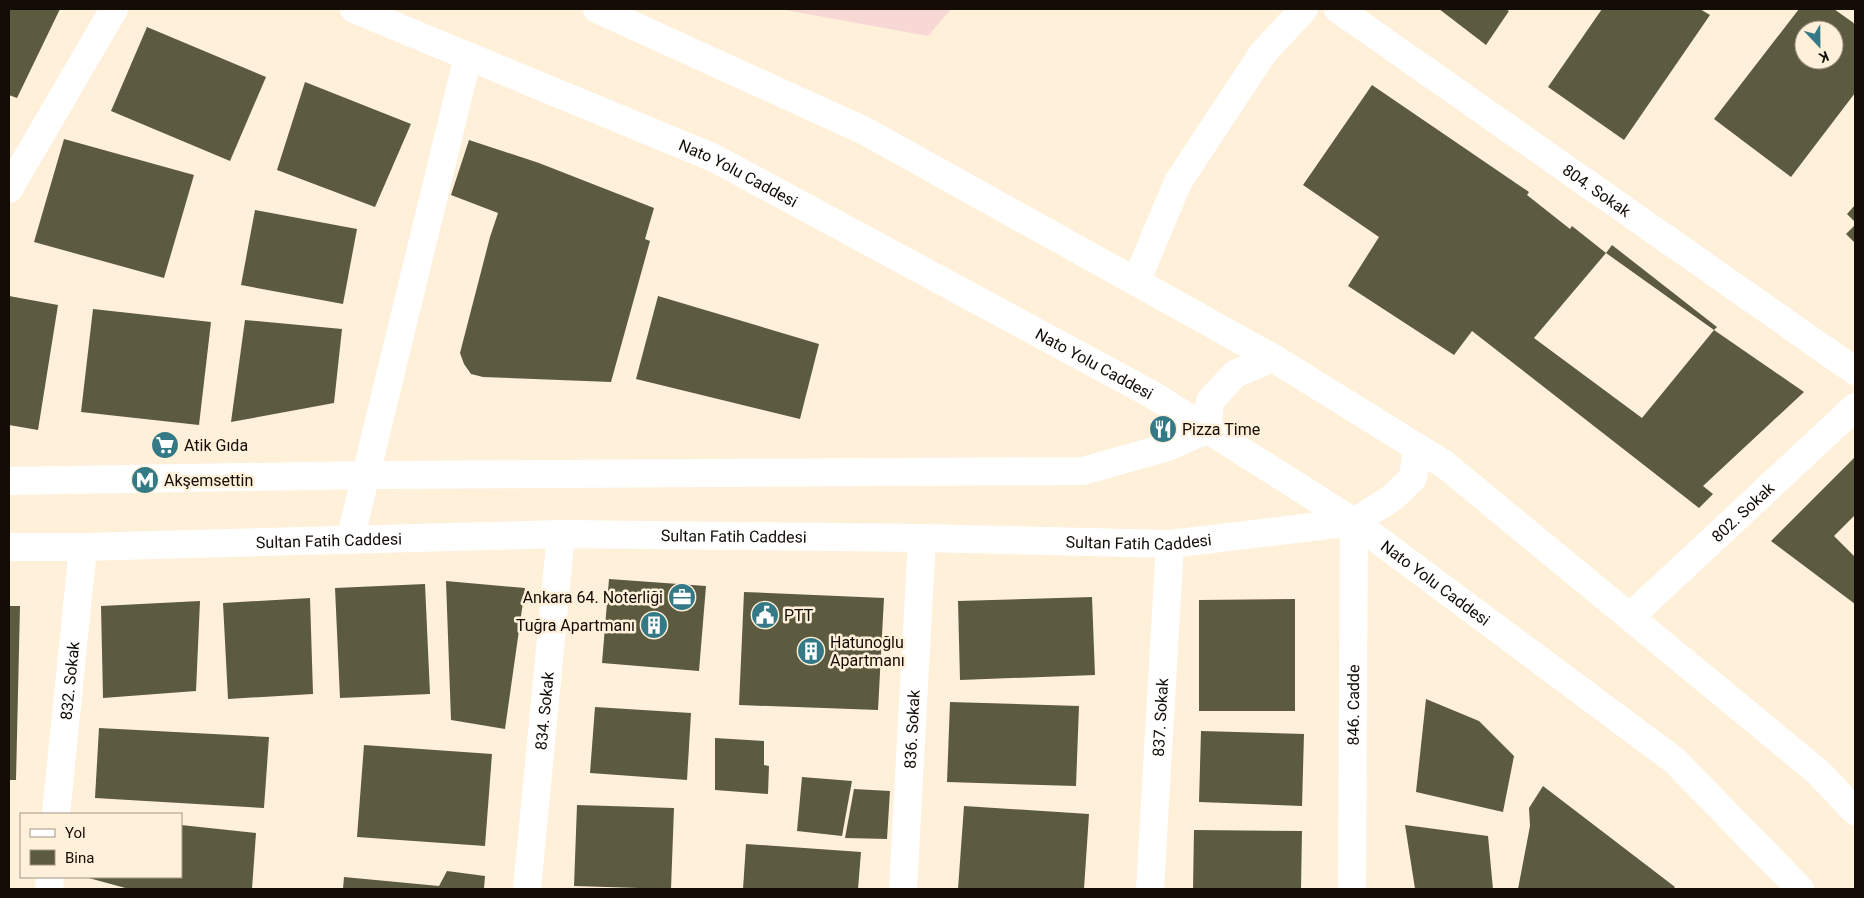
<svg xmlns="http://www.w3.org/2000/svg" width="1864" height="898" font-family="Roboto,sans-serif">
<rect width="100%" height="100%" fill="#fff0da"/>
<polygon fill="#f8d8d5" points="780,9 951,9 928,36"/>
<g fill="#5d5b3f" fill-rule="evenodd">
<polygon points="9,9 60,9 17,98 9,95"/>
<polygon points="1439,9 1505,9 1509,11 1486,45"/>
<polygon points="1602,9 1700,9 1710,15 1624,140 1548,87"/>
<path d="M1799,9H1834L1855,24V93L1791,177L1714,119ZM1804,30H1834V60H1804Z"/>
<polygon points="147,27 266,77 230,161 111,111"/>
<polygon points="305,82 411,124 375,207 277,170"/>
<polygon points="1372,85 1529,192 1527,195 1570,229 1572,226 1606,253 1534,338 1642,418 1714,330 1804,392 1703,486 1713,494 1699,508 1472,331 1454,355 1348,286 1379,237 1303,185"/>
<polygon points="64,139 194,175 164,278 34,242"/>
<polygon points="469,140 539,163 654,208 645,239 650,241 611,382 483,377 471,374 464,364 460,353 490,237 498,213 451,195"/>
<polygon points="1855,205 1855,222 1847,214"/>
<polygon points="255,210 357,229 343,304 241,285"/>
<polygon points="1855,225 1855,243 1846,234"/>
<polygon points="1612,245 1717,327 1714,330 1606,253"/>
<polygon points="9,296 58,305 38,430 9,425"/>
<polygon points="658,296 819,344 800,419 636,379"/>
<polygon points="93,309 211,322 199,425 81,412"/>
<polygon points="245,320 342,329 334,403 231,422"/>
<polygon points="1855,457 1855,515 1834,536 1855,557 1855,604 1771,541"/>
<polygon points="609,579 706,586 699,671 602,663"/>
<polygon points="446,581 525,588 505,729 451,720"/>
<polygon points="425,584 430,694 340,698 335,588"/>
<polygon points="744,592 884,598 878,710 739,705"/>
<polygon points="1092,597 1095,675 960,680 958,601"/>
<polygon points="310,598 313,694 228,699 223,603"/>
<polygon points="1295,599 1295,711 1199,711 1199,600"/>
<polygon points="200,601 196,691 103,698 101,606"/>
<polygon points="9,606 20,606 16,780 9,780"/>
<polygon points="1426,699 1479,721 1514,756 1503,812 1416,792"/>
<polygon points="950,702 1079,706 1076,786 947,782"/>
<polygon points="595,707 691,713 687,780 590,773"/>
<polygon points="99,728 269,737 264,808 95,798"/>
<polygon points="1201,731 1304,734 1302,806 1199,802"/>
<polygon points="715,738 764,741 764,765 769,766 768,794 715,790"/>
<polygon points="364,745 492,754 485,846 357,837"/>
<polygon points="802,777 852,781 842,836 797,831"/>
<polygon points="1543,786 1675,887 1673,889 1518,889 1530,826 1529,808"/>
<polygon points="854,789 890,791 887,839 845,838"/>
<polygon points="577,805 674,808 671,889 574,886"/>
<polygon points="964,806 1089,814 1084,889 958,889"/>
<polygon points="181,825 256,833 252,889 129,889 85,877 181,877"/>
<polygon points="1405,825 1488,836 1493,889 1415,889"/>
<polygon points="1194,830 1302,831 1301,889 1193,889"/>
<polygon points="746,844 861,852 858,889 743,889"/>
<polygon points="447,871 485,876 484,889 343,889 344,877 439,886"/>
</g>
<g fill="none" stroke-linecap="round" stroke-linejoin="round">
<g stroke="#fff" stroke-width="28">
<path id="s1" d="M1338,9L1855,371"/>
<polyline points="9,189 114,9"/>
<polyline points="1136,282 1178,182 1263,53 1304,9"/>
<polyline points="350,540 468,56"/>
<path id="s2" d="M1630,617L1855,407"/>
<path id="s3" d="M56,814L83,547"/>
<polyline points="49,889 50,877"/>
<path id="s4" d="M527,889L561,534"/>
<path id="s5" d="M903,889L922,538"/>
<path id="s6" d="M1150,889L1170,544"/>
</g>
<g stroke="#fff" stroke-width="28">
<path id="s7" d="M354,9L714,158L1153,395L1354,522L1674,760L1800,889"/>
<polyline points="597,9 865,131 1273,358 1444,464 1818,772 1855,811"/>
<polyline points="9,481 366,475 1083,471 1168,447 1208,429 1210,401 1235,374 1273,358"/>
<path id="s8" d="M9,547H83L561,534L922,538L1170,544L1354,522L1392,498L1413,478L1417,447"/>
<path id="s9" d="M1352,889L1354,522"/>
</g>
</g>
<defs>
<g id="restaurant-disc" transform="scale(1.4375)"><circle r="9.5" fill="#337986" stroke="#fff0da"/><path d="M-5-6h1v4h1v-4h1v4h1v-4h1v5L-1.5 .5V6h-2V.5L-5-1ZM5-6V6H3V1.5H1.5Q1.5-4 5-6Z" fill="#fff"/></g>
<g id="supermarket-disc" transform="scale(1.4375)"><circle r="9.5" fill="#337986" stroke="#fff0da"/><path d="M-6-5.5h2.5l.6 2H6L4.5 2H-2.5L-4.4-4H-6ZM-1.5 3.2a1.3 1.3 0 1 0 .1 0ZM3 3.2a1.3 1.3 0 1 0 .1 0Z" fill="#fff"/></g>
<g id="metro-disc" transform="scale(1.4375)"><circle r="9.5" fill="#337986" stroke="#fff0da"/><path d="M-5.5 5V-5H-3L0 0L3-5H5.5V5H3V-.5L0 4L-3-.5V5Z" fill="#fff"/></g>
<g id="office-disc" transform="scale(1.4375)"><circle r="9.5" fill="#337986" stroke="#fff0da"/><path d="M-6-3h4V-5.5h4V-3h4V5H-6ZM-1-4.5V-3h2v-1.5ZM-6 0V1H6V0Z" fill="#fff"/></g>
<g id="civic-disc" transform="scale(1.4375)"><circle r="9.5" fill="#337986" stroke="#fff0da"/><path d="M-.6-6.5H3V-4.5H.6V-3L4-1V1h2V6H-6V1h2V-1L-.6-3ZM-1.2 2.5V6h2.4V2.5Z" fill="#fff"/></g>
<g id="building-disc" transform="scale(1.4375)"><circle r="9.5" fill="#337986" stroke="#fff0da"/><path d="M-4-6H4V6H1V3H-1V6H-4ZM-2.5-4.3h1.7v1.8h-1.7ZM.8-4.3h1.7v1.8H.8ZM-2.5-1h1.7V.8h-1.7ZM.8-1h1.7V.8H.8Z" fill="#fff"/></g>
</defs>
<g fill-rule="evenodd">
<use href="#restaurant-disc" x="1163" y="429"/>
<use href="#supermarket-disc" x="165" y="445"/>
<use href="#metro-disc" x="145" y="480"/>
<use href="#office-disc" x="682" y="597"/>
<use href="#civic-disc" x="765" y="615"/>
<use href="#building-disc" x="654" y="625"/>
<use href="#building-disc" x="811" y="651"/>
</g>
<g text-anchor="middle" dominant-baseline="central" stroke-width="5" stroke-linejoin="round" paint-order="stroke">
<g font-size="16" fill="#130d05" stroke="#fff0da">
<text stroke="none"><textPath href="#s7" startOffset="418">Nato Yolu Caddesi</textPath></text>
<text stroke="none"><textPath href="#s1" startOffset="316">804. Sokak</textPath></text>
<text stroke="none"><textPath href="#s7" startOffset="822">Nato Yolu Caddesi</textPath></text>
<text stroke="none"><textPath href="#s2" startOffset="154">802. Sokak</textPath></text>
<text stroke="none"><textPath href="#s8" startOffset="725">Sultan Fatih Caddesi</textPath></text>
<text stroke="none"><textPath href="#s8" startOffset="1130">Sultan Fatih Caddesi</textPath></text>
<text stroke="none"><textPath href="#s8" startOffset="320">Sultan Fatih Caddesi</textPath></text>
<text stroke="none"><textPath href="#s7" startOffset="1228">Nato Yolu Caddesi</textPath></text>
<text stroke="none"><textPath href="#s3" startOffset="134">832. Sokak</textPath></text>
<text stroke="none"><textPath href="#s9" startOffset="184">846. Cadde</textPath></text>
<text stroke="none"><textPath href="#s4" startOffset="179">834. Sokak</textPath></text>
<text stroke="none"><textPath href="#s6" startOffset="172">837. Sokak</textPath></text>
<text stroke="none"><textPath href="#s5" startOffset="160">836. Sokak</textPath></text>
</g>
<g font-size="16" fill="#130d05" stroke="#fff0da" text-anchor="start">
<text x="1182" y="429">Pizza Time</text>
<text x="184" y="445">Atik Gıda</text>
<text x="164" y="480">Akşemsettin</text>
<text x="663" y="597" text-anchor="end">Ankara 64. Noterliği</text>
<text x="784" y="615">PTT</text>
<text x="635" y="625" text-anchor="end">Tuğra Apartmanı</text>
<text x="830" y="642">Hatunoğlu<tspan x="830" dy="18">Apartmanı</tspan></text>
</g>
</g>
<rect width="1864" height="898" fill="none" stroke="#130d05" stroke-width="20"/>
<rect x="20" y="813" width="162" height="65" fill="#fff0da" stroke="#a19585"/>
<rect x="30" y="829" width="25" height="8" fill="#ffffff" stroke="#a19585"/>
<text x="65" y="838" font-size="15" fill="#130d05">Yol</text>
<rect x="30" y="850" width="25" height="15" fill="#5d5b3f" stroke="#a19585"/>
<text x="65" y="863" font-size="15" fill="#130d05">Bina</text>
<g transform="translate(1819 45) rotate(158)"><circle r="24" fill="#fff0da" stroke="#a19585"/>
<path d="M0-4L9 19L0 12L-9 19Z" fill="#337986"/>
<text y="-8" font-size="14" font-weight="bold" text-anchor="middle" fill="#130d05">K</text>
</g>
</svg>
